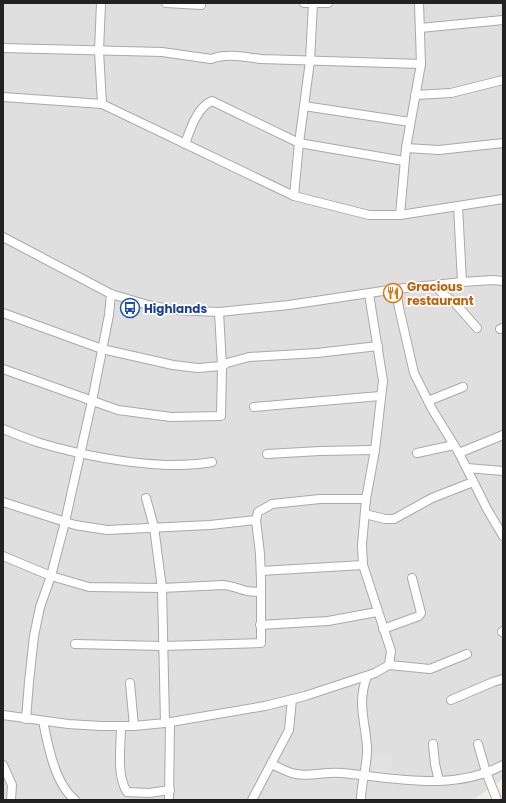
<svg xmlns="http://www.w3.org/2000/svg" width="506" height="803" font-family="Poppins,sans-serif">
<rect width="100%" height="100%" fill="#f2efe9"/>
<polygon fill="#e0dfdf" points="3,3 503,3 503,779 473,800 3,800"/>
<polygon fill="#e2e2e2" points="368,753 392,755 390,774 370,772 371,766 367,765"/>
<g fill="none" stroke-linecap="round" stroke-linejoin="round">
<g stroke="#a9a9a9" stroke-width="10">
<g id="minor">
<polyline points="101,3 99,51 102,104"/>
<polyline points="166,3 201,5"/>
<polyline points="304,3 328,3"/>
<polyline points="420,28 503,20"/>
<path d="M3,48L162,52L211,59C227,53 244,57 261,59L421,64"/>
<polyline points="415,95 451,93 503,80"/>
<polyline points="3,97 102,104 294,196 369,215 400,215 503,199"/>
<polyline points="304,106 410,122"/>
<path d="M185,144C190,130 197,107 212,101L299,143L404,161"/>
<polyline points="406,148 439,150 503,143"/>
<polyline points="294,196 299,143 310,61 313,3"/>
<polyline points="458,206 462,282"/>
<polyline points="400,215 406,148 421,64 419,3"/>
<polyline points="3,237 111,294 148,305 175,310 219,312 289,305 396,289 462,282 493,280 503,281"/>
<polyline points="435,285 443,294 455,303 477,328"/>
<polyline points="396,289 399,308 414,373 432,409 459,453 487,509 503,536"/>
<polyline points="3,313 102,349 173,365 198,368 222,366 227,363 249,357 317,353 378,346"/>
<polyline points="500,329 503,328"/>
<polyline points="3,369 118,410 171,417 221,416 222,366 219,312"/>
<polyline points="428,401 463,387"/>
<polyline points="254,407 380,396"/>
<path d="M3,429C15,434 28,439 40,443C81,455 124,463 167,465C182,465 198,465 212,462"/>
<polyline points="417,453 454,445"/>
<polyline points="459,453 503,435"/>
<polyline points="267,454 320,451 375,450"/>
<polyline points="467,468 503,471"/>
<polyline points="146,498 154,527 162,588 165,723"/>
<polyline points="3,502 75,525 107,530 210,525 256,520 258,512 272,504 320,499 366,499"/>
<polyline points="365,514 385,519 394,519 432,498 473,482"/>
<path d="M3,556L51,576L89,587L162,588L223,585C238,586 245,594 261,591"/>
<polyline points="261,571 363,565"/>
<polyline points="260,625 328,621 377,612"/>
<polyline points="383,629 419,616 421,613 412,578"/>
<polyline points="502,632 503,631"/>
<polyline points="75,644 163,646 261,643 261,581 260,554 256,520"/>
<polyline points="389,665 430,669 467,654"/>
<polyline points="130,683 134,726"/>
<polyline points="451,700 493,682 503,679"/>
<polyline points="3,715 68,724 101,726 134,726 165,723 265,706 305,696 375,673 389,665 391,651 363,565 362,545 366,499 375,450 383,381 369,294"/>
<polyline points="26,719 29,682 34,636 40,607 51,576 65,522 92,401 109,315 111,294"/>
<path d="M43,721C48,746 55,784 75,800"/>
<path d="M121,726C121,746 116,775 127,792L149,793L170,790"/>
<polyline points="433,744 435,764 439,781"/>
<polyline points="478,744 486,772 497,800"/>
<path d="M271,764C279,767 288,773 296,774C311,777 326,771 342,773C395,778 453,792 503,765"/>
<polyline points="3,765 12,785 11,800"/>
<polyline points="169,800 170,723"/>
<polyline points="252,800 289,730 292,699"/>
<path d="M361,800C361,782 368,765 367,747C365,720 357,703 367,676"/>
</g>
</g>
<use href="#minor" stroke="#fff" stroke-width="8"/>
</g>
<defs>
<g id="restaurant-ring" transform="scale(1)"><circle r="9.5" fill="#fff" stroke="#e8710a" stroke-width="1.5"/><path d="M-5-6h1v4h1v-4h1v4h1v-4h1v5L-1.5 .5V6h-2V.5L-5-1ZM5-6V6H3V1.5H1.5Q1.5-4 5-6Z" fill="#e8710a"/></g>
<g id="bus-ring" transform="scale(1)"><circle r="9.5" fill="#fff" stroke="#1a4fb4" stroke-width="1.5"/><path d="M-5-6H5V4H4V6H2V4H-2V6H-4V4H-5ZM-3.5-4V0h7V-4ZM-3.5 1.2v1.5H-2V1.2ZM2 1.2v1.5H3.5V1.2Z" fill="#1a4fb4"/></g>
</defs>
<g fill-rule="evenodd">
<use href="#restaurant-ring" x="393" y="293"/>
<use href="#bus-ring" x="130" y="308"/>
</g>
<g text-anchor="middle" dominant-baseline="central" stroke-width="3.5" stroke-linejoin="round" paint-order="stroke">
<g font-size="12" font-weight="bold" fill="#c56008" stroke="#fff" text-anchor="start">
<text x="407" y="286">Gracious<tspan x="407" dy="14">restaurant</tspan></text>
</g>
<g font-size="12" font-weight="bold" fill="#164399" stroke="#fff" text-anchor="start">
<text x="144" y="308">Highlands</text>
</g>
</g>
<rect width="506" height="803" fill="none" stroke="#222222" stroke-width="8"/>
</svg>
